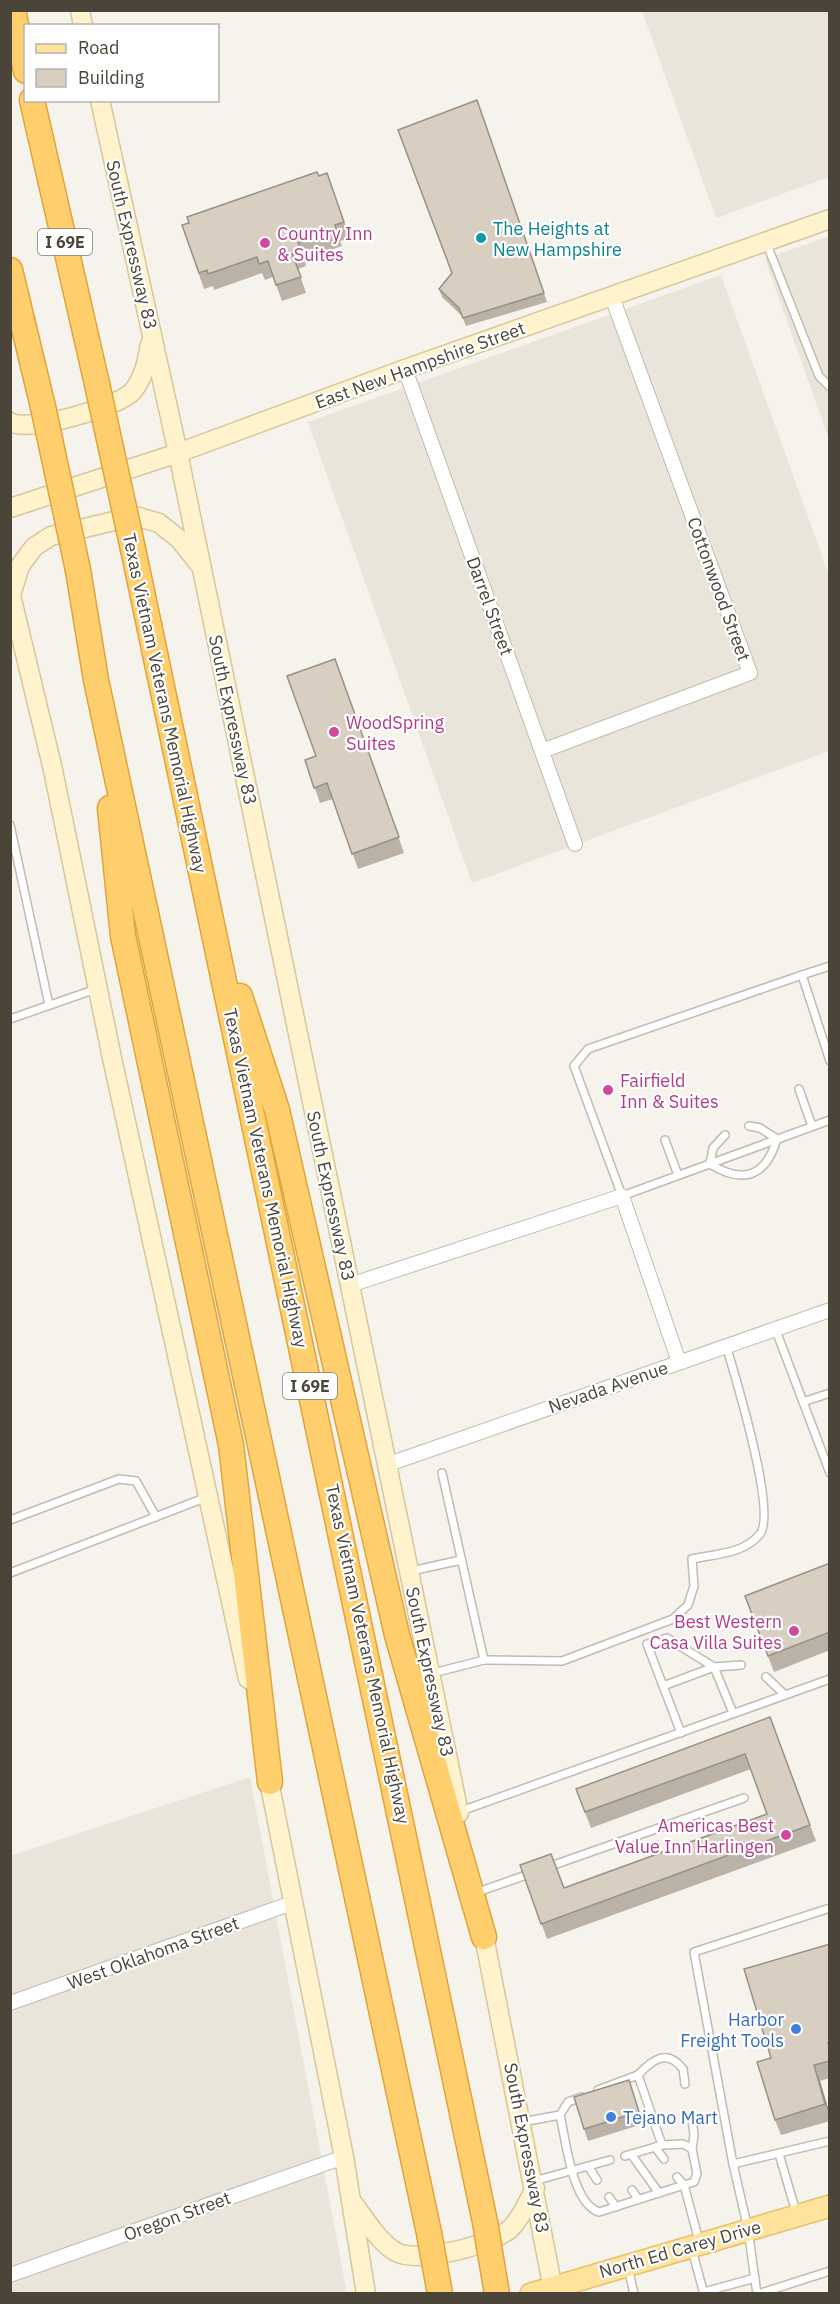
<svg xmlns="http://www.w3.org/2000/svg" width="840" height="2304" font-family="'IBM Plex Sans',sans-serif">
<rect width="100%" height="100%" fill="#f6f3ec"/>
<g fill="#eae5da">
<polygon points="642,11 829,11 829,177 716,218"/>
<polygon points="829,236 829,439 765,259"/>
<polygon points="721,275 829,575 829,751 472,883 308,422"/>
<polygon points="250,1777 346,2288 344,2293 11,2293 10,1856"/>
</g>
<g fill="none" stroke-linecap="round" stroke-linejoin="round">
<g stroke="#c2bbae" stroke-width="10">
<g id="lane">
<polyline points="766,242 819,376 830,387"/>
<polyline points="10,825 49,1005"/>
<polyline points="802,975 830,966"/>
<polyline points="10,1019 96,989"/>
<polyline points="830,1061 802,975 588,1049 574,1066 622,1196 830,1120"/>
<polyline points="799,1089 812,1126"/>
<path d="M725,1135L713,1148L710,1164C744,1185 766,1176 777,1139L760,1128L749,1126"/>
<polyline points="665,1140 678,1175"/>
<polyline points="775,1328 830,1473"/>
<polyline points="803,1402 830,1393"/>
<polyline points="10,1520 119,1479 136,1481 156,1517"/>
<polyline points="411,1571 461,1560"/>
<polyline points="10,1573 207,1497"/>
<path d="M484,1660L562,1661L673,1619L688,1605L694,1586L692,1559C715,1554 744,1554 760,1534C777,1512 735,1376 726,1345"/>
<polyline points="433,1673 484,1660 442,1473"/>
<polyline points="766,1677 785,1695"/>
<polyline points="663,1686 714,1667 741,1665"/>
<polyline points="681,1733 647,1644 667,1638 714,1667 733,1713"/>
<polyline points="461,1811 830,1679"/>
<polyline points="548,1867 744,1798"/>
<polyline points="475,1893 532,1873"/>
<path d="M638,2075C652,2060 667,2048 683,2069L685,2084"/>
<polyline points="598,2090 638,2075 662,2145 683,2144 692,2149 697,2174 694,2182 684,2185 677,2177"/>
<polyline points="560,2115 568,2102 582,2097"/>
<polyline points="692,2119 694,2135 692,2149"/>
<path d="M522,2122L560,2115C566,2141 572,2203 599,2212L684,2185L699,2241"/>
<polyline points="655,2147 664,2159"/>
<polyline points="631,2154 659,2193"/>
<polyline points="779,2154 796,2212"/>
<polyline points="625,2156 662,2145"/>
<polyline points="733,2164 694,1952 830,1908"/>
<polyline points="588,2166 597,2180"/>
<polyline points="534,2181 610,2160"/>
<polyline points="632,2190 638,2199"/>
<polyline points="609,2197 616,2207"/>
<polyline points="692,2250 704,2294"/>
<polyline points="628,2267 634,2294"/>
<polyline points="704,2292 755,2278"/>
<polyline points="757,2294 748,2229 733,2164 830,2141"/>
<polyline points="758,2294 830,2271"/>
</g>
</g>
<g stroke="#c2bbae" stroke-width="16">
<g id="street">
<polyline points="405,369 575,844"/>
<polyline points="542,751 750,673 612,297"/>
<polyline points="350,1285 622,1196 679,1362"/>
<polyline points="386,1465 830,1310"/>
<polyline points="10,2003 295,1902"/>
<polyline points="10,2275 344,2157"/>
</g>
</g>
<g stroke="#d6c79b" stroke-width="21">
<g id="secondary">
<polyline points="80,10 83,26"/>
<polyline points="100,100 178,453 459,1813"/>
<path d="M10,422C29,433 119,407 133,391C144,377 147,361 150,344"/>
<polyline points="10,508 178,453 405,369 830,219"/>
<polyline points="10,591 53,770 112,1058 248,1679"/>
<polyline points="11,595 20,566 34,547 51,536 135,516 159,523 179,539 199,564"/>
<polyline points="267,1771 344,2157 366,2294"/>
<polyline points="482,1926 554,2294"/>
<path d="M353,2203C365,2218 378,2242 396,2252C419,2264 493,2245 511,2228C522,2217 528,2201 535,2188"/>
</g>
</g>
<g stroke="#e6c16a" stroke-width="24">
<polyline id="primary" points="531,2294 830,2206"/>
</g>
<g stroke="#e0a43c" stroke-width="27">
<g id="highway">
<polyline points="13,10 26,71"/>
<polyline points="32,100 97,384"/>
<polyline points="10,270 43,407"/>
<path d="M133,549C248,1108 372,1664 485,2222"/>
<polyline points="78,570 96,680 429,2233"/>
<polyline points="110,808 123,936 231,1445 270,1782"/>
<polyline points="240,996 277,1110 397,1635 484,1937"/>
</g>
</g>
<use href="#lane" stroke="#fff" stroke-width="7"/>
<use href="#street" stroke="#fff" stroke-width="14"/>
<use href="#secondary" stroke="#fff3cd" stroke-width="18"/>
<use href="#primary" stroke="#ffe39c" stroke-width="21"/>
<use href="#highway" stroke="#ffcf6e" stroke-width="24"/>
<g stroke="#e0a43c" stroke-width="27" stroke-linecap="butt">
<g id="highway-bridge">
<polyline points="97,384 133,549"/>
<polyline points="43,407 78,570"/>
<polyline points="485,2222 497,2294"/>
<polyline points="429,2233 440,2294"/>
</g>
</g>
<use href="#highway-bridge" stroke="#ffcf6e" stroke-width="24"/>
</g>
<g fill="#bab2a6">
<polygon points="477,100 547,302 466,326 462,316 442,297 439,289 452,273"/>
<polygon points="327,173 350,238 340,241 342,246 304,259 306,266 298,269 306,293 282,301 273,277 265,280 262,273 214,290 213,286 204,289 182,225"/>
<polygon points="335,659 404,853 358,869 333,799 320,803 305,760 316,756"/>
<polygon points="830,1563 830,1650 774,1672 745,1596"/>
<polygon points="770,1717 816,1841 547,1939 520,1865 564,1888 767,1814 751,1769 591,1828 576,1789"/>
<polygon points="830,1944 830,2078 820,2081 830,2114 830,2121 781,2135 775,2120"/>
<polygon points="629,2080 643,2124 588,2141 584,2129"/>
</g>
<polygon fill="#979187" points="814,2065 820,2081 830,2115 825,2104"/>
<g fill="#d8cfc1" stroke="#979187" stroke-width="1.5">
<polygon points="477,100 544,293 463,318 459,308 439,289 452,273 398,130"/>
<polygon points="317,172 319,176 327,173 344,222 335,225 336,230 298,243 301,251 292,254 301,277 276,285 268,261 259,264 257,257 208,274 207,270 199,273 182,225 189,223 187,217"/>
<polygon points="335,659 399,837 352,854 327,783 314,788 305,760 316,756 287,676"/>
<polygon points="830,1563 830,1632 768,1656 745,1596"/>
<polygon points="770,1717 810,1825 541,1924 520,1865 551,1854 564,1888 767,1814 745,1754 585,1812 576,1789"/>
<polygon points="830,1944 830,2042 828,2043 830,2049 830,2061 814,2065 825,2104 775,2120 757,2062 771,2058 744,1969"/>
<polygon points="629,2080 639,2112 584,2129 574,2097"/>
</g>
<circle fill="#0f9aa8" stroke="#fff" stroke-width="2" cx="481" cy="238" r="6"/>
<g fill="#d1479c" stroke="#fff" stroke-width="2">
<circle cx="265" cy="243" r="6"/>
<circle cx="334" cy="732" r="6"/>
<circle cx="608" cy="1090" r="6"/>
<circle cx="794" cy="1631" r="6"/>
<circle cx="786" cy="1835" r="6"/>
</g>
<g fill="#3f7fe0" stroke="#fff" stroke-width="2">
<circle cx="796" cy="2029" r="6"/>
<circle cx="611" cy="2117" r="6"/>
</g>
<g text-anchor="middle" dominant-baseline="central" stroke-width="4.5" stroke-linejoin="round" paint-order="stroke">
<g fill="#fff" stroke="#817c74" stroke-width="1.5">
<rect x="38" y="229" width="54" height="26" rx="4.5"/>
<rect x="283" y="1373" width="54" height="26" rx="4.5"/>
</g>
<g font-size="16" font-weight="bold" fill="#4b4439">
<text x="65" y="242">I 69E</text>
<text x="310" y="1386">I 69E</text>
</g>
<g font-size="18" fill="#0d838f" stroke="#fff" text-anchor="start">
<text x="493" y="228">The Heights at<tspan x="493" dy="21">New Hampshire</tspan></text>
</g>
<g font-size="18" fill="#b23c85" stroke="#fff" text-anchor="start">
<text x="277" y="233">Country Inn<tspan x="277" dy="21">&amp; Suites</tspan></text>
<text x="346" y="722">WoodSpring<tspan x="346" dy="21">Suites</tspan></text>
<text x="620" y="1080">Fairfield<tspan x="620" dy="21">Inn &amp; Suites</tspan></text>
<text x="782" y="1621" text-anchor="end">Best Western<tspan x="782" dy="21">Casa Villa Suites</tspan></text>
<text x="774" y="1825" text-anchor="end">Americas Best<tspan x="774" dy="21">Value Inn Harlingen</tspan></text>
</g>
<g font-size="18" fill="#4b4439" stroke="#fff">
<text transform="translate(132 245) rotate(77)">South Expressway 83</text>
<text transform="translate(420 365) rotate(-20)">East New Hampshire Street</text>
<text transform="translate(719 589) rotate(70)">Cottonwood Street</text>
<text transform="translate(490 606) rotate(70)">Darrel Street</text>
<text transform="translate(165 703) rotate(78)">Texas Vietnam Veterans Memorial Highway</text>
<text transform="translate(233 720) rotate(78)">South Expressway 83</text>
<text transform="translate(266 1178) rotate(78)">Texas Vietnam Veterans Memorial Highway</text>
<text transform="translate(331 1196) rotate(78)">South Expressway 83</text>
<text transform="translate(608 1387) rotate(-19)">Nevada Avenue</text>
<text transform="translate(368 1654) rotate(78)">Texas Vietnam Veterans Memorial Highway</text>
<text transform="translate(430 1672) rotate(78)">South Expressway 83</text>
<text transform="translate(153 1953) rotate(-20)">West Oklahoma Street</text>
<text transform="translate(527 2148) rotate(79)">South Expressway 83</text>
<text transform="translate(177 2216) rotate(-20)">Oregon Street</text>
<text transform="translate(680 2249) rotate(-16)">North Ed Carey Drive</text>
</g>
<g font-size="18" fill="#366cbe" stroke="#fff" text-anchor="end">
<text x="784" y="2019">Harbor<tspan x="784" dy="21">Freight Tools</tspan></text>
<text x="623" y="2117" text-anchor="start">Tejano Mart</text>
</g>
</g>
<rect width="840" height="2304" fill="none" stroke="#4b4439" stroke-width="24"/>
<rect x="24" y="24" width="195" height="78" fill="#ffffff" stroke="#b7b4b0" stroke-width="1.5"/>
<rect x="36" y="44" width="30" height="9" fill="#ffe39c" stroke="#b7b4b0" stroke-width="1.5"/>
<text x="78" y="54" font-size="18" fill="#4b4439">Road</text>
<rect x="36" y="69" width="30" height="18" fill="#d8cfc1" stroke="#b7b4b0" stroke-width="1.5"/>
<text x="78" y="84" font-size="18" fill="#4b4439">Building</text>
</svg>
